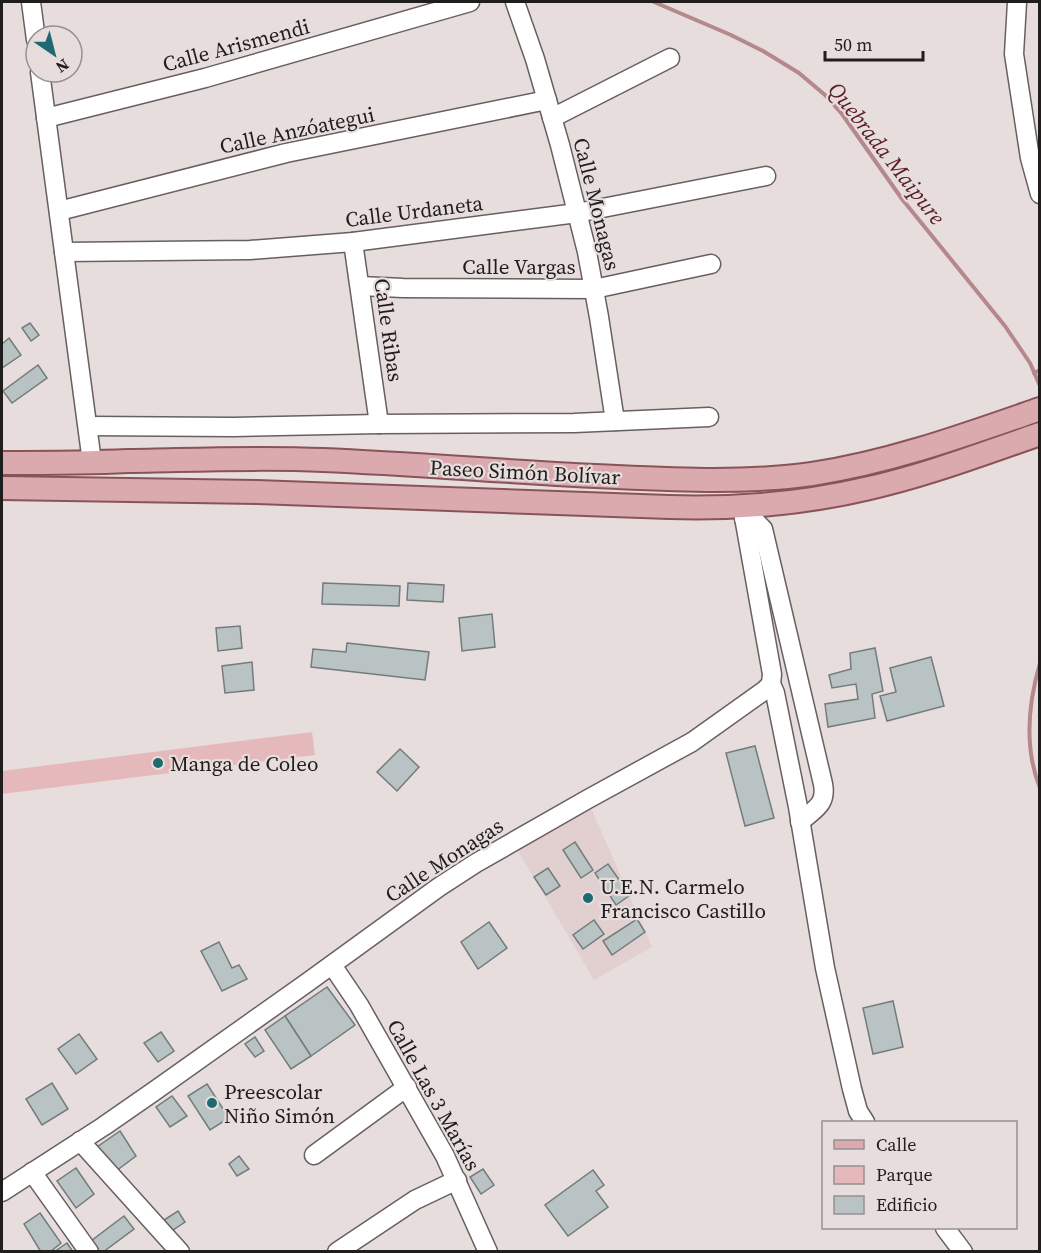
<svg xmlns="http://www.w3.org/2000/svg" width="1041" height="1253" font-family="'Source Serif 4',serif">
<rect width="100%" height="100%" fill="#e7dddd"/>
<polygon fill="#e2cfd0" points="590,806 652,947 594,980 517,849"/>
<polygon fill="#e5b9bc" points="312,732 315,755 2,794 2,771"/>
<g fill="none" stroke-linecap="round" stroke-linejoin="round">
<g stroke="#b5888b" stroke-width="4">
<polyline points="654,2 731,35 763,51 799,73 825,95 842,114 902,199 1005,326 1030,363 1040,386"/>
<polyline points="1034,373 1040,370"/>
<path d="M1040,663C1028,704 1024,748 1040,788"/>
</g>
</g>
<g fill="#b9c3c4" stroke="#727c7c" stroke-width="1.5">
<polygon points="30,323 39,335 31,341 22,328"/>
<polygon points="9,338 21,355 2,368 2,344"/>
<polygon points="38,365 47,378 12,403 3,391"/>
<polygon points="323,583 400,586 399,606 322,604"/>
<polygon points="408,583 444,585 443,602 407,600"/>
<polygon points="492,614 495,647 462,651 459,618"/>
<polygon points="240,626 242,648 218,651 216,628"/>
<polygon points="347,643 429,652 425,680 311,667 313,649 346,652"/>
<polygon points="875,648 883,691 872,694 875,718 828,727 825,704 858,699 856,684 832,688 829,675 851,669 850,653"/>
<polygon points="931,657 944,706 887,721 880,696 896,692 890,668"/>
<polygon points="252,662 254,690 225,693 222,666"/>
<polygon points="755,746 774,818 745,826 726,753"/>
<polygon points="400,749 419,767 397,791 377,772"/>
<polygon points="575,842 593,870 581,878 563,850"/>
<polygon points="608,864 630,895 616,905 595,873"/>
<polygon points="548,868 560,886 546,895 534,877"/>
<polygon points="637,919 645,932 612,955 603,941"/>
<polygon points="594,920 604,934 583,949 573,935"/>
<polygon points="489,922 507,948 478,969 461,942"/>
<polygon points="219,942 232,968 239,965 247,979 222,991 201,951"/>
<polygon points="327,987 355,1025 311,1056 285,1016"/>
<polygon points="893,1001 903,1047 873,1054 863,1008"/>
<polygon points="285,1016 311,1056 291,1069 265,1030"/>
<polygon points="161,1032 174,1051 158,1062 144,1043"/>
<polygon points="79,1034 97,1059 76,1074 58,1049"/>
<polygon points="255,1037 264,1051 255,1057 245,1044"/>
<polygon points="52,1083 68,1109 42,1125 26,1099"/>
<polygon points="207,1084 229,1118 210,1130 188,1096"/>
<polygon points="172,1096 187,1116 170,1127 156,1107"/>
<polygon points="120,1131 136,1156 112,1174 97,1147"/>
<polygon points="239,1156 249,1169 237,1176 229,1164"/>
<polygon points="76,1168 94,1194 76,1208 57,1181"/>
<polygon points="483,1169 494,1185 481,1194 470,1177"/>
<polygon points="593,1170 604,1185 596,1191 608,1207 568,1236 545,1205"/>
<polygon points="178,1211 185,1222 170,1232 161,1222"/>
<polygon points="40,1213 61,1243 50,1252 41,1252 24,1224"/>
<polygon points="124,1216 134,1229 103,1252 92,1252 87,1244"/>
<polygon points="67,1243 73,1252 54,1252"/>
</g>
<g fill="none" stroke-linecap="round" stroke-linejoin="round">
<g stroke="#685f60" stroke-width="21">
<g id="minor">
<polyline points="31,2 36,40"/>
<polyline points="515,2 535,59 560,145 587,252 599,317 615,421"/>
<polyline points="1017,2 1014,54 1030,158 1040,194"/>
<polyline points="40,72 92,462"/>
<polyline points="46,118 205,78 470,2"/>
<polyline points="552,118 670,58"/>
<polyline points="59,211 286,153 547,100"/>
<polyline points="353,242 379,424"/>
<polyline points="64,252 250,250 353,242 577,213 766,176"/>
<polyline points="360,286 403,288 594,289 711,264"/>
<polyline points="88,426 234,427 379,424 574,423 709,417"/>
<path d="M744,519H753L763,529L823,784C827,805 814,809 800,822"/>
<polyline points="771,684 775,693 798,807 825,968 852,1089 858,1111 865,1122"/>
<polyline points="332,965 359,1005 445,1156 488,1252"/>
<polyline points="80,1141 180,1252"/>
<polyline points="314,1155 407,1087"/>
<polyline points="32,1172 89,1252"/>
<polyline points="2,1192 104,1126 153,1092 308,982 439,887 476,863 588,799 692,742 765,690 771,684 772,674 742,506"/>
<polyline points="945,1228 963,1252"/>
<polyline points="337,1252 415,1200 457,1180"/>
</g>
</g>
<g stroke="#895459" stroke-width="26">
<g id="major">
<path d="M2,463C44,463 86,463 128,461C193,460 258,457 323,460C421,464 519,473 617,477C682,480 747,483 812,474C891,462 965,435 1040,409"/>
<path d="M2,488L257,492L669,507C735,509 801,504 865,489C924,476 982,454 1040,434"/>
</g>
</g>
<use href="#minor" stroke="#fff" stroke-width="18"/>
<use href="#major" stroke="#daaaaf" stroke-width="22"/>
</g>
<g fill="#1e6a70" stroke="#e7dddd" stroke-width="2">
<circle cx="158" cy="763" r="6"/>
<circle cx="588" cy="898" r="6"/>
<circle cx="212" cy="1103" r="6"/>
</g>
<g text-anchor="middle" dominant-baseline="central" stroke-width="4.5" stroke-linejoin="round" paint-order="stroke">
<g font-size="21" fill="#201d1d" stroke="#e7dddd">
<text transform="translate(236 45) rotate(-15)">Calle Arismendi</text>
<text transform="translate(297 130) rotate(-12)">Calle Anzóategui</text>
<text transform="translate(597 204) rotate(76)">Calle Monagas</text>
<text transform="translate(414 211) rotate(-7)">Calle Urdaneta</text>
<text x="519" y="266">Calle Vargas</text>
<text transform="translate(389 330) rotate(82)">Calle Ribas</text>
<text transform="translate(525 472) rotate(3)">Paseo Simón Bolívar</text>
<text transform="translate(444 860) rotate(-33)">Calle Monagas</text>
<text transform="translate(434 1095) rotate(61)">Calle Las 3 Marías</text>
</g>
<g font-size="21" fill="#201d1d" stroke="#e7dddd" text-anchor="start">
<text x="170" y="763">Manga de Coleo</text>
<text x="600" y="886">U.E.N. Carmelo<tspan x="600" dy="24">Francisco Castillo</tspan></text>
<text x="224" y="1091">Preescolar<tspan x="224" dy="24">Niño Simón</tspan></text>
</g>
<g font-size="22" font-style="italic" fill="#5a2028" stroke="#e7dddd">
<text transform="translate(887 153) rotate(52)">Quebrada Maipure</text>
</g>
</g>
<rect width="1041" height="1253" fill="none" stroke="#201d1d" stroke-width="6"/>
<rect x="822" y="1121" width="195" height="108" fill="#e7dddd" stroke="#979090" stroke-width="1.5"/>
<rect x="834" y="1140" width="30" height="9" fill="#daaaaf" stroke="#979090" stroke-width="1.5"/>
<text x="876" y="1151" font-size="18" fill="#201d1d">Calle</text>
<rect x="834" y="1166" width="30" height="18" fill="#e5b9bc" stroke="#979090" stroke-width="1.5"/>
<text x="876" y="1181" font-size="18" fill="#201d1d">Parque</text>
<rect x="834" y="1196" width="30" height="18" fill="#b9c3c4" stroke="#979090" stroke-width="1.5"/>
<text x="876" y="1211" font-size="18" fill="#201d1d">Edificio</text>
<g transform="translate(54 54) rotate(145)"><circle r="28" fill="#e7dddd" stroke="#979090" stroke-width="1.5"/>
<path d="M0-4.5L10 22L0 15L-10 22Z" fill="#1e6a70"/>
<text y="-9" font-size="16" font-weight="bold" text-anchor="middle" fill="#201d1d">N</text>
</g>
<path d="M825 51v9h98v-9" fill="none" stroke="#201d1d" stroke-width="3"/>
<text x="834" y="51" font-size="18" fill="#201d1d" stroke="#e7dddd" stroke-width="4.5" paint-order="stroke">50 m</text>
</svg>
